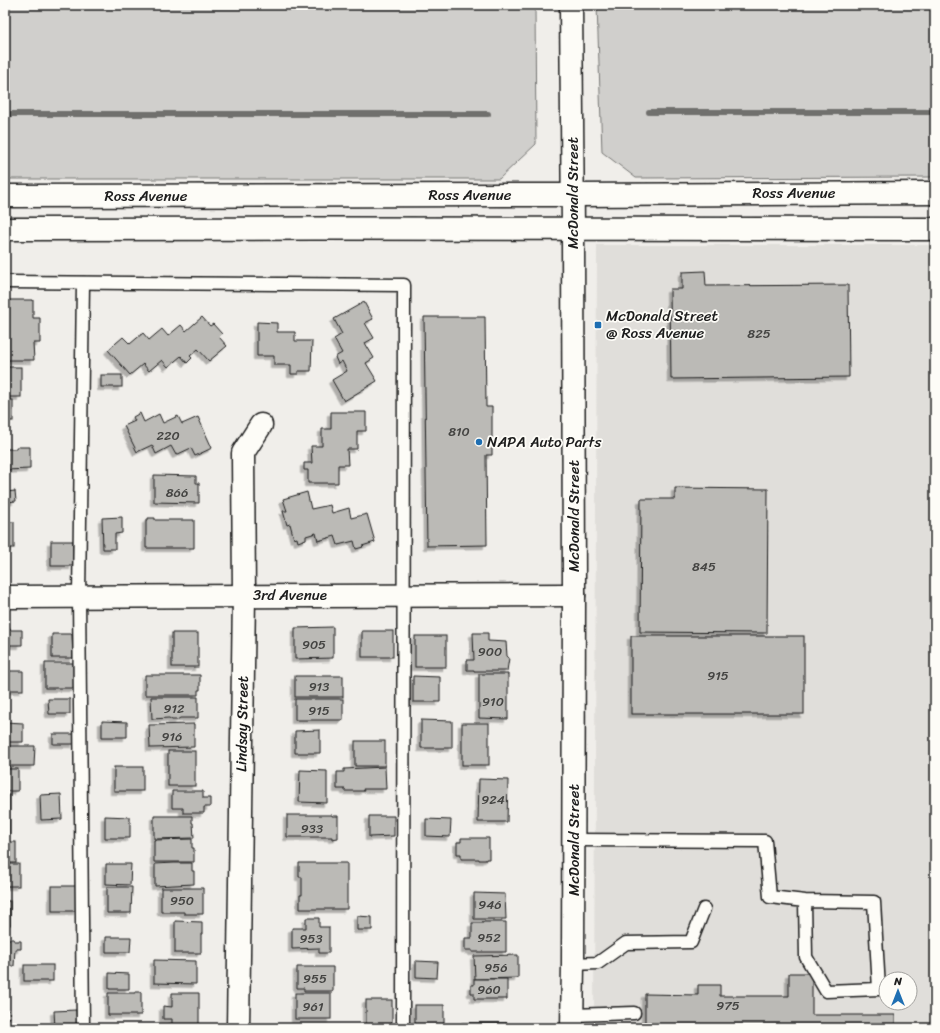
<svg xmlns="http://www.w3.org/2000/svg" width="940" height="1033" font-family="Sriracha,sans-serif">
<defs>
<filter id="shadow"><feDropShadow dx="-3.5" dy="3.5" stdDeviation="0" flood-color="#0004"/></filter>
</defs>
<rect width="100%" height="100%" fill="#f0eeea"/>
<filter id="ink" filterUnits="userSpaceOnUse"><feTurbulence type="fractalNoise" baseFrequency=".025" numOctaves="2"/><feDisplacementMap in="SourceGraphic" scale="8" xChannelSelector="R" yChannelSelector="G"/><feConvolveMatrix kernelMatrix="1 2 1 2 8 2 1 2 1" color-interpolation-filters="sRGB"/></filter>
<g filter="url(#ink)">
<path fill="#e0deda" fill-rule="evenodd" d="M597,245H935V1028H594ZM886,979H910V1003H886Z"/>
<g fill="#d0cfcc" stroke="#767674">
<polygon points="5,5 535,5 536,144 499,179 5,179"/>
<polygon points="597,5 935,5 935,177 636,178 602,152"/>
</g>
<g fill="none" stroke-linecap="round" stroke-linejoin="round">
<g stroke="#706f6d" stroke-width="6">
<polyline points="649,112 935,112"/>
<polyline points="5,114 488,114"/>
</g>
</g>
<g fill="#bbbab6" stroke="#1c1c1c" filter="url(#shadow)">
<polygon points="705,271 706,286 848,285 849,377 671,379 670,289 682,289 682,272"/>
<polygon points="5,300 33,300 33,318 40,318 40,343 33,343 34,360 5,360"/>
<polygon points="364,302 373,319 365,323 374,338 365,343 374,358 366,363 377,381 344,401 332,380 347,371 342,361 338,364 335,357 342,353 334,339 342,334 334,319"/>
<polygon points="202,317 210,326 213,324 222,334 219,337 227,346 209,361 198,349 190,356 192,358 187,363 181,356 168,367 162,360 149,371 143,364 130,375 108,350 123,337 130,344 143,333 149,340 162,329 168,336 181,325 186,331"/>
<polygon points="424,317 485,317 486,407 492,407 492,455 486,455 487,545 427,546"/>
<polygon points="257,322 277,323 277,332 295,332 295,341 312,341 311,371 298,371 298,374 291,374 291,365 274,365 274,356 257,356"/>
<rect x="5" y="367" width="16" height="30"/>
<rect x="101" y="375" width="21" height="12"/>
<rect x="5" y="400" width="8" height="21"/>
<polygon points="331,412 366,412 366,431 357,431 357,449 347,449 348,465 338,465 338,483 308,483 308,470 304,470 304,463 312,463 311,446 322,446 322,429 331,429"/>
<polygon points="140,413 144,422 159,414 163,423 178,416 182,424 198,417 212,448 195,456 191,448 176,455 171,446 156,454 152,445 137,452 124,426 135,421 133,417"/>
<polygon points="16,447 30,447 30,469 5,470 5,449 16,449"/>
<polygon points="154,475 196,476 196,483 199,483 199,503 154,502"/>
<polygon points="6,488 6,492 15,491 16,501 7,502 7,509 5,509 5,489"/>
<polygon points="675,488 768,489 767,633 640,632 641,499 675,499"/>
<polygon points="307,492 311,509 330,505 332,513 349,508 351,518 367,514 375,542 362,546 363,547 356,549 354,541 338,545 335,536 318,541 316,533 306,536 306,539 298,542 297,538 294,539 290,524 287,525 283,511 287,511 283,499"/>
<polygon points="122,517 122,533 115,534 115,549 103,549 102,518"/>
<polygon points="148,518 155,518 155,520 194,520 194,548 146,548 146,520 148,520"/>
<rect x="5" y="522" width="9" height="26"/>
<rect x="51" y="541" width="22" height="25"/>
<polygon points="333,627 333,658 295,659 295,628"/>
<polygon points="5,628 10,628 10,630 22,630 22,645 10,645 10,655 5,655"/>
<rect x="362" y="631" width="31" height="26"/>
<rect x="172" y="633" width="26" height="34"/>
<polygon points="473,633 488,633 488,641 506,642 507,656 509,658 507,671 474,671 474,670 467,670 467,660 474,660"/>
<polygon points="52,634 72,634 73,658 52,658"/>
<rect x="415" y="636" width="31" height="31"/>
<rect x="631" y="636" width="173" height="78"/>
<rect x="45" y="663" width="30" height="25"/>
<rect x="5" y="671" width="18" height="19"/>
<polygon points="479,674 508,674 508,719 479,718"/>
<polygon points="145,675 200,675 200,690 198,690 198,695 145,695"/>
<rect x="295" y="676" width="48" height="21"/>
<polygon points="413,676 440,677 440,702 413,702"/>
<polygon points="151,697 198,697 198,718 180,718 177,720 172,720 169,718 152,719"/>
<polygon points="48,699 70,699 70,714 49,714"/>
<rect x="295" y="699" width="48" height="21"/>
<polygon points="421,720 452,721 452,748 421,748"/>
<polygon points="102,721 127,722 127,737 102,737"/>
<polygon points="5,722 23,723 23,742 5,742"/>
<rect x="462" y="723" width="27" height="42"/>
<polygon points="194,724 194,747 150,748 149,725"/>
<polygon points="320,730 320,753 295,753 295,731"/>
<rect x="53" y="734" width="22" height="10"/>
<rect x="355" y="741" width="30" height="25"/>
<polygon points="5,746 35,746 34,766 5,766"/>
<rect x="168" y="751" width="27" height="35"/>
<rect x="114" y="767" width="29" height="24"/>
<polygon points="385,767 386,789 363,789 364,791 345,791 345,789 337,789 337,772 344,772 344,769"/>
<rect x="5" y="769" width="13" height="22"/>
<polygon points="300,770 327,771 327,803 299,802"/>
<polygon points="479,779 508,780 507,822 478,822"/>
<polygon points="172,791 203,791 203,798 210,798 210,807 204,807 204,813 183,813 183,808 172,808"/>
<polygon points="61,794 62,819 41,820 40,795"/>
<rect x="5" y="795" width="4" height="40"/>
<polygon points="287,815 332,815 332,816 338,816 338,838 332,839 332,837 287,837"/>
<polygon points="105,816 130,817 130,838 105,838"/>
<polygon points="154,816 192,816 192,823 193,823 194,838 154,839"/>
<polygon points="369,816 394,816 394,836 369,837"/>
<polygon points="426,819 451,820 450,837 426,836"/>
<polygon points="461,838 489,838 489,859 486,859 486,860 479,860 479,859 461,859 461,854 457,854 457,842 461,842"/>
<polygon points="192,839 192,848 194,848 194,862 154,862 154,840"/>
<rect x="5" y="842" width="11" height="21"/>
<polygon points="174,863 192,863 192,871 194,871 194,884 155,886 155,864"/>
<polygon points="299,863 347,863 347,909 300,909 300,895 302,895 302,877 299,877"/>
<rect x="5" y="864" width="14" height="22"/>
<polygon points="106,864 131,864 130,885 106,884"/>
<rect x="52" y="886" width="25" height="25"/>
<polygon points="107,887 132,887 131,913 107,913"/>
<polygon points="161,888 203,888 203,914 184,914 184,912 161,912"/>
<polygon points="474,893 505,894 506,919 474,919"/>
<rect x="5" y="901" width="5" height="24"/>
<polygon points="357,916 372,917 372,930 357,930"/>
<polygon points="306,918 319,918 319,927 329,927 329,953 319,953 319,948 292,949 292,928 306,928"/>
<polygon points="175,921 202,922 202,934 201,934 201,953 175,953"/>
<polygon points="483,922 506,922 506,952 472,952 472,950 465,950 465,938 472,938 472,923 483,923"/>
<polygon points="106,937 131,937 130,952 106,952"/>
<polygon points="5,939 14,939 14,941 21,941 21,949 15,949 14,966 5,966"/>
<polygon points="518,955 518,978 475,979 474,956"/>
<polygon points="154,960 196,961 196,984 154,983"/>
<polygon points="416,961 438,962 437,978 416,977"/>
<rect x="24" y="965" width="29" height="16"/>
<polygon points="297,967 333,967 333,991 304,991 304,988 297,988"/>
<polygon points="109,973 129,974 129,989 109,989"/>
<polygon points="789,973 812,973 812,1015 895,1015 895,1028 645,1028 645,994 698,995 698,985 720,985 720,996 789,996"/>
<polygon points="474,979 507,979 507,999 474,999 474,993 471,993 471,985 474,985"/>
<polygon points="135,992 141,992 141,1015 108,1015 108,993 135,993"/>
<polygon points="172,993 199,993 199,1025 172,1025 172,1019 163,1019 163,1006 172,1007"/>
<rect x="295" y="993" width="36" height="26"/>
<rect x="366" y="1000" width="26" height="26"/>
<rect x="415" y="1005" width="29" height="23"/>
<polygon points="5,1010 9,1010 10,1018 5,1018"/>
<polygon points="76,1010 77,1027 55,1028 54,1011"/>
<rect x="462" y="1023" width="45" height="5"/>
</g>
<g fill="none" stroke-linecap="round" stroke-linejoin="round">
<g stroke="#1c1c1c" stroke-width="15">
<g id="service">
<polyline points="5,282 404,285 403,1028"/>
<polyline points="574,840 765,841 770,897 805,901 874,902 879,989 826,991 806,957 805,901"/>
<polyline points="573,964 598,963 626,943 691,942 704,909"/>
<polyline points="572,1015 634,1013"/>
<polyline points="83,1028 79,596 83,283"/>
</g>
</g>
<g stroke="#1c1c1c" stroke-width="25">
<g id="minor">
<polyline points="5,597 574,595"/>
<polyline points="238,1028 244,595 243,453 261,425"/>
</g>
</g>
<g stroke="#1c1c1c" stroke-width="25">
<polyline id="tertiary" points="572,1028 573,964 574,595 573,229"/>
</g>
<g stroke="#1c1c1c" stroke-width="25">
<g id="secondary">
<polyline points="571,5 573,229"/>
<polyline points="5,196 573,195 935,193"/>
<path d="M5,229C315,228 625,229 935,229"/>
</g>
</g>
<use href="#service" stroke="#fdfcf7" stroke-width="12"/>
<use href="#minor" stroke="#fdfcf7" stroke-width="22"/>
<use href="#tertiary" stroke="#fdfcf7" stroke-width="22"/>
<use href="#secondary" stroke="#fdfcf7" stroke-width="22"/>
</g>
</g>
<g fill="#1f6fb2" stroke="#fdfcf7" stroke-width="1.5">
<rect x="594" y="321" width="8" height="8" rx="2"/>
<circle cx="479" cy="442" r="4"/>
</g>
<g text-anchor="middle" dominant-baseline="central" stroke-width="3.5" stroke-linejoin="round" paint-order="stroke">
<g font-size="13" fill="#444442">
<text x="759" y="333">825</text>
<text x="459" y="431">810</text>
<text x="168" y="435">220</text>
<text x="177" y="492">866</text>
<text x="704" y="566">845</text>
<text x="314" y="644">905</text>
<text x="490" y="651">900</text>
<text x="718" y="675">915</text>
<text x="319" y="686">913</text>
<text x="493" y="701">910</text>
<text x="174" y="708">912</text>
<text x="319" y="710">915</text>
<text x="172" y="736">916</text>
<text x="493" y="799">924</text>
<text x="312" y="828">933</text>
<text x="182" y="900">950</text>
<text x="490" y="904">946</text>
<text x="489" y="937">952</text>
<text x="311" y="938">953</text>
<text x="496" y="967">956</text>
<text x="315" y="978">955</text>
<text x="489" y="989">960</text>
<text x="728" y="1005">975</text>
<text x="313" y="1006">961</text>
</g>
<g font-size="15" fill="#1c1c1c" stroke="#fdfcf7">
<text transform="translate(573 193) rotate(-90)">McDonald Street</text>
<text x="794" y="193">Ross Avenue</text>
<text x="470" y="195">Ross Avenue</text>
<text x="146" y="196">Ross Avenue</text>
<text transform="translate(574 516) rotate(-90)">McDonald Street</text>
<text x="290" y="595">3rd Avenue</text>
<text transform="translate(242 724) rotate(-89)">Lindsay Street</text>
<text transform="translate(574 840) rotate(-90)">McDonald Street</text>
</g>
<g font-size="15" fill="#1c1c1c" stroke="#fdfcf7" text-anchor="start">
<text x="606" y="316">McDonald Street<tspan x="606" dy="17">@ Ross Avenue</tspan></text>
<text x="487" y="442">NAPA Auto Parts</text>
</g>
</g>
<rect width="940" height="1033" fill="none" stroke="#fdfcf7" stroke-width="20"/>
<rect x="10" y="10" width="920" height="1013" fill="none" stroke="#1c1c1c" stroke-width="1.5" filter="url(#ink)"/>
<g transform="translate(898 991)"><circle r="19" fill="#fdfcf7" stroke="#a3a29f"/>
<path d="M0-3L7 15L0 10L-7 15Z" fill="#1f6fb2"/>
<text y="-6" font-size="11" font-weight="bold" text-anchor="middle" fill="#1c1c1c">N</text>
</g>
</svg>
